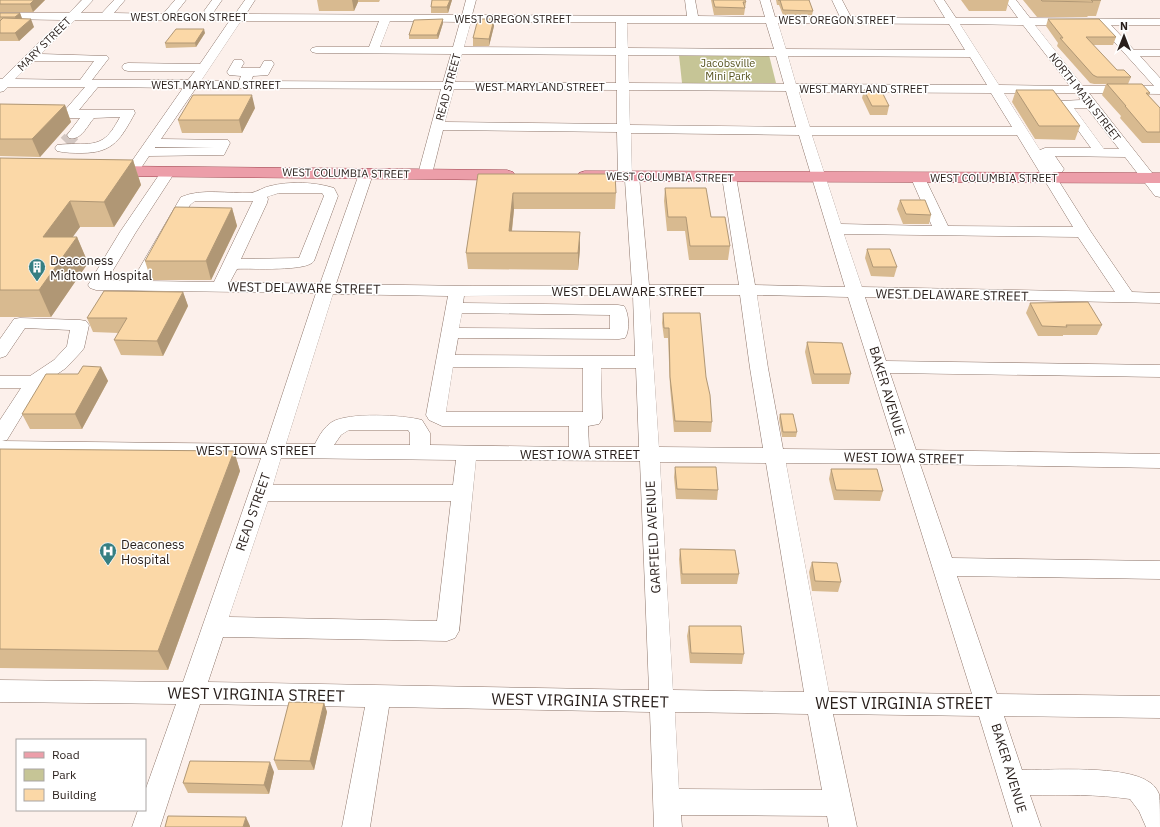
<svg xmlns="http://www.w3.org/2000/svg" width="1160" height="827" font-family="'IBM Plex Sans',sans-serif">
<rect width="100%" height="100%" fill="#fcf0eb"/>
<polygon fill="#c6c596" points="679,55 769,55 776,83 682,83"/>
<g fill="none" stroke-linecap="round" stroke-linejoin="round">
<polyline stroke="#d2c6c1" stroke-width="12" stroke-dasharray="12 6" stroke-linecap="butt" points="69,140 74,135"/>
<polyline stroke="#d2c6c1" stroke-width="15" stroke-dasharray="15 8" stroke-linecap="butt" points="66,143 70,139"/>
<g stroke="#8e766b" stroke-width="1">
<path id="minor" d="M82,0H93L81,13H102L114,0H125L114,13L163,14L175,0H186L175,14H207L204,11L212,0H222L213,13L211,14H235L245,0H255L246,14L462,15L466,0H476L472,15L687,16L685,0H695L698,16L765,17L760,0H770L775,17H840L832,0H842L851,17L945,18L934,0H944L956,18H1018L1005,0H1016L1030,18L1160,19V25H1111L1134,50H1160V56H1140L1160,78V94L1089,93L1160,183V197L1155,196L1125,157L1055,156L1064,169L1062,172H1053L1091,232L1132,292L1160,293V303L865,297L886,361L1160,365V377L890,373L916,450L1160,454V468L920,464L952,558L1160,561V579L957,576L997,694L1160,696V718L1004,716L1022,770C1051,770 1126,765 1149,782C1153,784 1157,789 1159,794C1160,800 1160,819 1160,827H1146L1139,811L1130,799C1097,794 1064,795 1030,795L1041,827H1013L979,716L833,714L857,827H829L827,816L681,815L682,827H654L650,712L389,707L370,827H342L365,707L200,704L160,827H132L138,810H145V791L176,704L0,702V680L183,682L261,458L0,455V420L21,388H0V376H30L54,360L67,346L70,330L25,328L6,356L0,358V339L14,319L20,318L80,320L86,321L89,325L84,348L81,352L66,368L40,386L7,440L2,441L266,444L316,293L96,290L90,288L88,285L120,232L161,172L163,169L168,168L173,169L175,172L136,232L107,280L132,281L181,197C202,188 228,194 251,193C257,192 264,187 270,186C290,181 315,182 334,188L338,196L314,261C307,272 251,268 237,269L230,282L320,284L359,174L361,171L366,170L371,171L373,174L336,284L472,286L632,285L625,180L620,179L618,176L617,132L443,130L432,174L430,177L425,178L420,177L418,174L441,89L196,88L161,139L228,140L230,143L224,155L149,156L137,174L132,175L127,174L125,171L183,88L98,87L79,110H134L135,113C121,138 114,153 82,153C74,153 65,153 57,151L55,148L57,145C64,144 70,144 76,144C102,145 108,139 120,117L94,118C87,126 81,141 69,138L67,135L80,118L0,119V111L65,110L85,87H8L4,91L0,92V79H2L62,20L0,19V13H69ZM75,20H230L200,64L128,63L124,64L122,67L124,70L128,71H195L188,80H92L109,58L107,56L41,54ZM241,21H379L369,47H316L312,48L310,50L312,52L316,53L451,54L443,82L251,81L253,76L268,75L274,64L272,61H264L260,68H241L244,63L242,60H234L227,72L229,75L241,76L239,81H201ZM390,21L460,22L453,47H380ZM471,22H616V48L464,47ZM627,23H766L774,49L628,48ZM778,23L949,24L965,50L786,49ZM960,24L1023,25L1070,86L999,85ZM1035,25H1099L1154,86H1083ZM462,54L616,55V83L455,82ZM628,55L776,56L784,84L629,83ZM788,56L970,57L987,85L796,84ZM34,61H94L80,80L15,79ZM454,89L617,90V124L445,122ZM629,90L786,91L796,127L630,125ZM799,92L991,93L1012,127H810ZM1004,93H1076L1081,100L1061,101L1059,104L1091,148H1045L1040,150ZM1074,108H1087L1119,149H1104ZM631,133L799,135L845,287L755,285L736,177L734,174L729,173L724,174L722,177L739,285H649L639,176L637,173L632,172ZM812,135H1017L1073,227L948,226L925,178L923,175L918,174L913,175L911,178L932,226L841,224ZM155,147H214L155,148ZM279,193H322L324,196L299,258L241,259L267,203L268,199L267,197ZM195,201H253L214,282L148,281L190,205ZM844,234L1078,237L1115,292L862,287ZM333,294L448,296L426,415L429,420L442,426H569V447L430,445V433L422,420C403,415 349,412 332,422C324,427 319,436 315,444H286ZM633,295L635,356L455,355L458,338L619,339L625,338C630,331 629,313 624,306L618,305L463,303L464,296ZM649,295H740L750,368L763,448L659,447ZM757,295L848,297L896,450L783,449L768,368ZM462,313L610,315V329L459,328ZM453,367L583,368V412H446ZM601,368H636L639,447H589L588,426L599,424L602,419ZM349,430H408L410,433V445H334L341,435ZM281,458L456,460L453,485H273ZM476,460L640,461L649,690L208,682L223,637L447,641L455,638L459,631ZM660,462L766,463L804,692L673,690ZM786,463L900,464L972,694L829,692ZM268,501H451L437,621L229,617ZM675,712L808,714L822,790L679,789Z"/>
</g>
<g stroke="#9f4852" stroke-width="1">
<g id="major">
<polygon points="107,166 507,170 513,172 515,175 513,178 507,180 107,176 101,174 99,171 101,168"/>
<polygon points="585,171 1160,173 1160,183 585,181 579,179 577,176 579,173"/>
</g>
</g>
<use href="#minor" fill="#fff" fill-rule="evenodd"/>
<use href="#major" fill="#ec9ea9" fill-rule="evenodd"/>
</g>
<g fill="#d8ba90">
<polygon points="0,0 45,0 33,12 0,12"/>
<polygon points="317,0 380,0 379,2 358,2 354,11 319,11"/>
<polygon points="452,0 448,13 431,13 431,7"/>
<polygon points="711,0 745,0 746,2 744,15 714,15"/>
<polygon points="776,0 809,0 813,11 812,15 783,15 779,5 777,5"/>
<polygon points="961,0 1009,0 1006,11 969,11"/>
<polygon points="1023,0 1101,0 1096,16 1088,16 1087,17 1037,17"/>
<polygon points="0,13 20,13 22,19 34,27 19,41 0,41"/>
<polygon points="443,19 443,23 438,39 409,39 409,35"/>
<polygon points="494,19 494,26 489,46 473,46 473,38"/>
<polygon points="1048,19 1116,37 1113,45 1093,45 1117,70 1131,77 1128,84 1150,93 1149,96 1160,108 1160,143 1142,143 1120,118 1121,116 1102,95 1106,84 1094,84 1090,83 1057,46 1058,43 1046,26"/>
<polygon points="205,33 196,47 166,48 165,43"/>
<polygon points="864,90 889,106 887,115 870,115 862,98"/>
<polygon points="1016,90 1080,126 1075,140 1035,139 1012,102"/>
<polygon points="0,104 65,105 71,122 40,157 0,156"/>
<polygon points="255,108 242,133 182,133 178,120"/>
<polygon points="0,158 133,160 141,185 114,227 80,227 72,237 77,237 88,263 51,317 0,317"/>
<polygon points="478,174 616,193 615,209 514,209 512,231 580,249 578,270 468,269 466,253"/>
<polygon points="665,188 711,217 730,246 728,260 689,260 685,231 667,231 664,201"/>
<polygon points="900,200 931,215 929,224 903,224 897,209"/>
<polygon points="232,208 237,226 211,280 151,280 145,261"/>
<polygon points="867,249 897,267 894,277 871,276 865,258"/>
<polygon points="183,292 188,306 163,356 121,355 114,340 119,333 93,332 87,318"/>
<polygon points="1030,303 1102,325 1097,335 1063,335 1063,336 1038,336 1026,313"/>
<polygon points="663,313 706,377 712,422 711,432 674,432 670,387 668,338 664,338 662,323"/>
<polygon points="807,342 851,374 849,384 812,384 805,352"/>
<polygon points="101,367 108,381 82,429 30,429 22,414 78,374"/>
<polygon points="780,414 797,432 796,437 782,437 779,419"/>
<polygon points="0,449 234,451 240,471 168,670 0,668"/>
<polygon points="675,467 718,490 717,500 676,499 674,477"/>
<polygon points="831,469 883,491 880,501 834,500 829,479"/>
<polygon points="680,549 739,574 737,584 681,584 679,559"/>
<polygon points="812,562 841,582 838,592 812,591 809,572"/>
<polygon points="689,626 744,654 742,664 690,663 687,636"/>
<polygon points="324,703 327,712 314,770 278,770 274,760"/>
<polygon points="274,772 269,794 188,793 183,783"/>
</g>
<g fill="#b09775">
<polygon points="34,0 45,0 33,12 30,4"/>
<polygon points="352,0 358,0 358,2 354,11"/>
<polygon points="450,0 452,0 448,13 447,7"/>
<polygon points="20,13 23,21 18,25 15,17"/>
<polygon points="31,19 34,27 19,41 15,33"/>
<polygon points="443,19 443,23 438,39 437,35"/>
<polygon points="494,19 494,26 489,46 489,39"/>
<polygon points="204,29 205,33 196,47 195,43"/>
<polygon points="252,95 255,108 242,133 239,120"/>
<polygon points="65,105 71,122 40,157 32,139"/>
<polygon points="133,160 141,185 114,227 104,202"/>
<polygon points="513,193 514,209 510,247 509,231"/>
<polygon points="70,201 80,227 54,263 43,237"/>
<polygon points="232,208 237,226 211,280 206,261"/>
<polygon points="580,232 580,249 578,270 578,253"/>
<polygon points="77,237 88,263 51,317 39,290"/>
<polygon points="183,292 188,306 163,356 157,341"/>
<polygon points="101,367 108,381 82,429 75,414"/>
<polygon points="234,451 240,471 168,670 158,651"/>
<polygon points="324,703 327,712 314,770 310,761"/>
<polygon points="270,762 274,772 269,794 264,785"/>
<polygon points="246,817 250,826 250,827 243,827"/>
</g>
<g fill="#fbd8a7" stroke="#b09775">
<polygon points="0,0 34,0 30,4 0,4"/>
<polygon points="432,0 450,0 447,7 431,7"/>
<polygon points="713,0 745,0 746,2 743,2 745,8 715,7"/>
<polygon points="778,0 809,0 813,11 783,10 780,0"/>
<polygon points="1041,0 1101,0 1091,0 1093,2 1042,1"/>
<polygon points="0,13 20,13 15,17 0,17"/>
<polygon points="3,18 31,19 15,33 0,33 0,21"/>
<polygon points="443,19 437,35 409,35 414,20"/>
<polygon points="478,19 494,19 489,39 473,38"/>
<polygon points="1048,19 1099,19 1116,37 1086,37 1117,70 1124,70 1131,77 1097,77 1093,75 1060,38 1063,38"/>
<polygon points="176,29 204,29 195,43 165,43"/>
<polygon points="1107,84 1142,84 1150,93 1146,93 1160,108 1160,132 1147,132 1125,106 1126,106"/>
<polygon points="864,90 881,90 889,106 872,106"/>
<polygon points="1016,90 1053,90 1080,126 1039,126"/>
<polygon points="193,95 252,95 239,120 178,120"/>
<polygon points="0,104 65,105 32,139 0,139"/>
<polygon points="0,158 133,160 104,202 70,201 43,237 77,237 39,290 0,290"/>
<polygon points="478,174 615,174 616,193 513,193 509,231 580,232 578,253 466,253"/>
<polygon points="665,188 706,188 711,217 725,217 730,246 690,246 686,217 668,217"/>
<polygon points="900,200 925,200 931,215 906,214"/>
<polygon points="175,207 232,208 206,261 145,261"/>
<polygon points="867,249 890,249 897,267 873,267"/>
<polygon points="104,291 183,292 157,341 114,340 127,318 87,318"/>
<polygon points="1088,302 1102,325 1066,325 1067,327 1042,326 1030,303"/>
<polygon points="663,313 700,313 706,377 710,395 712,422 675,421 670,377 669,328 664,328"/>
<polygon points="807,342 842,343 851,374 814,374"/>
<polygon points="83,366 101,367 75,414 22,414 46,374 78,374"/>
<polygon points="780,414 793,414 797,432 783,432"/>
<polygon points="0,449 234,451 158,651 0,649"/>
<polygon points="675,467 716,467 718,490 677,489"/>
<polygon points="831,469 877,469 883,491 836,490"/>
<polygon points="680,549 735,550 739,574 682,574"/>
<polygon points="812,562 837,563 841,582 815,581"/>
<polygon points="689,626 741,626 744,654 691,653"/>
<polygon points="289,702 324,703 310,761 274,760"/>
<polygon points="190,761 270,762 264,785 183,783"/>
<polygon points="168,816 246,817 243,827 165,827"/>
</g>
<defs>
<g id="building-pin" transform="scale(0.9)"><path d="M0 17L-7.5 6A9.5 9.5 0 1 1 7.5 6Z" fill="#367f82" stroke="#fff"/><path d="M-4-6H4V6H1V3H-1V6H-4ZM-2.5-4.3h1.7v1.8h-1.7ZM.8-4.3h1.7v1.8H.8ZM-2.5-1h1.7V.8h-1.7ZM.8-1h1.7V.8H.8Z" fill="#fff"/></g>
<g id="hospital-pin" transform="scale(0.9)"><path d="M0 17L-7.5 6A9.5 9.5 0 1 1 7.5 6Z" fill="#367f82" stroke="#fff"/><path d="M-5-5h3v3.5h4V-5h3V5h-3V1.5h-4V5h-3Z" fill="#fff"/></g>
</defs>
<g fill-rule="evenodd">
<use href="#building-pin" x="37" y="267"/>
<use href="#hospital-pin" x="108" y="551"/>
</g>
<g text-anchor="middle" dominant-baseline="central" stroke-width="3" stroke-linejoin="round" paint-order="stroke">
<g font-size="11" fill="#291f1b" stroke="#fff">
<text x="189" y="17">WEST OREGON STREET</text>
<text x="513" y="19">WEST OREGON STREET</text>
<text x="837" y="20">WEST OREGON STREET</text>
<text transform="translate(44 44) rotate(-45)">MARY STREET</text>
<text x="216" y="85">WEST MARYLAND STREET</text>
<text transform="translate(448 87) rotate(-75)">READ STREET</text>
<text x="540" y="87">WEST MARYLAND STREET</text>
<text x="864" y="89">WEST MARYLAND STREET</text>
<text transform="translate(1085 97) rotate(52)">NORTH MAIN STREET</text>
<text transform="translate(346 173) rotate(1)">WEST COLUMBIA STREET</text>
<text transform="translate(670 177) rotate(1)">WEST COLUMBIA STREET</text>
<text x="994" y="178">WEST COLUMBIA STREET</text>
</g>
<g font-size="11" fill="#56531e" stroke="#fff">
<text x="728" y="63">Jacobsville<tspan x="728" dy="13">Mini Park</tspan></text>
</g>
<g font-size="13" fill="#291f1b" stroke="#fff" text-anchor="start">
<text x="50" y="260">Deaconess<tspan x="50" dy="15">Midtown Hospital</tspan></text>
<text x="121" y="544">Deaconess<tspan x="121" dy="15">Hospital</tspan></text>
</g>
<g font-size="13" fill="#291f1b" stroke="#fff">
<text transform="translate(304 288) rotate(1)">WEST DELAWARE STREET</text>
<text x="628" y="291">WEST DELAWARE STREET</text>
<text transform="translate(952 295) rotate(1)">WEST DELAWARE STREET</text>
<text transform="translate(887 391) rotate(73)">BAKER AVENUE</text>
<text x="256" y="450">WEST IOWA STREET</text>
<text x="580" y="454">WEST IOWA STREET</text>
<text transform="translate(904 458) rotate(1)">WEST IOWA STREET</text>
<text transform="translate(253 512) rotate(-71)">READ STREET</text>
<text transform="translate(653 537) rotate(-93)">GARFIELD AVENUE</text>
<text transform="translate(1009 768) rotate(73)">BAKER AVENUE</text>
</g>
<g font-size="16" fill="#291f1b" stroke="#fff">
<text transform="translate(256 694) rotate(1)">WEST VIRGINIA STREET</text>
<text transform="translate(580 700) rotate(1)">WEST VIRGINIA STREET</text>
<text x="904" y="703">WEST VIRGINIA STREET</text>
</g>
</g>
<rect x="16" y="739" width="130" height="72" fill="#ffffff" stroke="#a9a5a4"/>
<rect x="24" y="752" width="20" height="6" fill="#ec9ea9" stroke="#a9a5a4"/>
<text x="52" y="759" font-size="12" fill="#291f1b">Road</text>
<rect x="24" y="769" width="20" height="12" fill="#c6c596" stroke="#a9a5a4"/>
<text x="52" y="779" font-size="12" fill="#291f1b">Park</text>
<rect x="24" y="789" width="20" height="12" fill="#fbd8a7" stroke="#a9a5a4"/>
<text x="52" y="799" font-size="12" fill="#291f1b">Building</text>
<g transform="translate(1124 36)" stroke="#ffffff" stroke-width="3" paint-order="stroke">
<path d="M0-3L7 15L0 10L-7 15Z" fill="#291f1b"/>
<text y="-6" font-size="11" font-weight="bold" text-anchor="middle" fill="#291f1b">N</text>
</g>
</svg>
